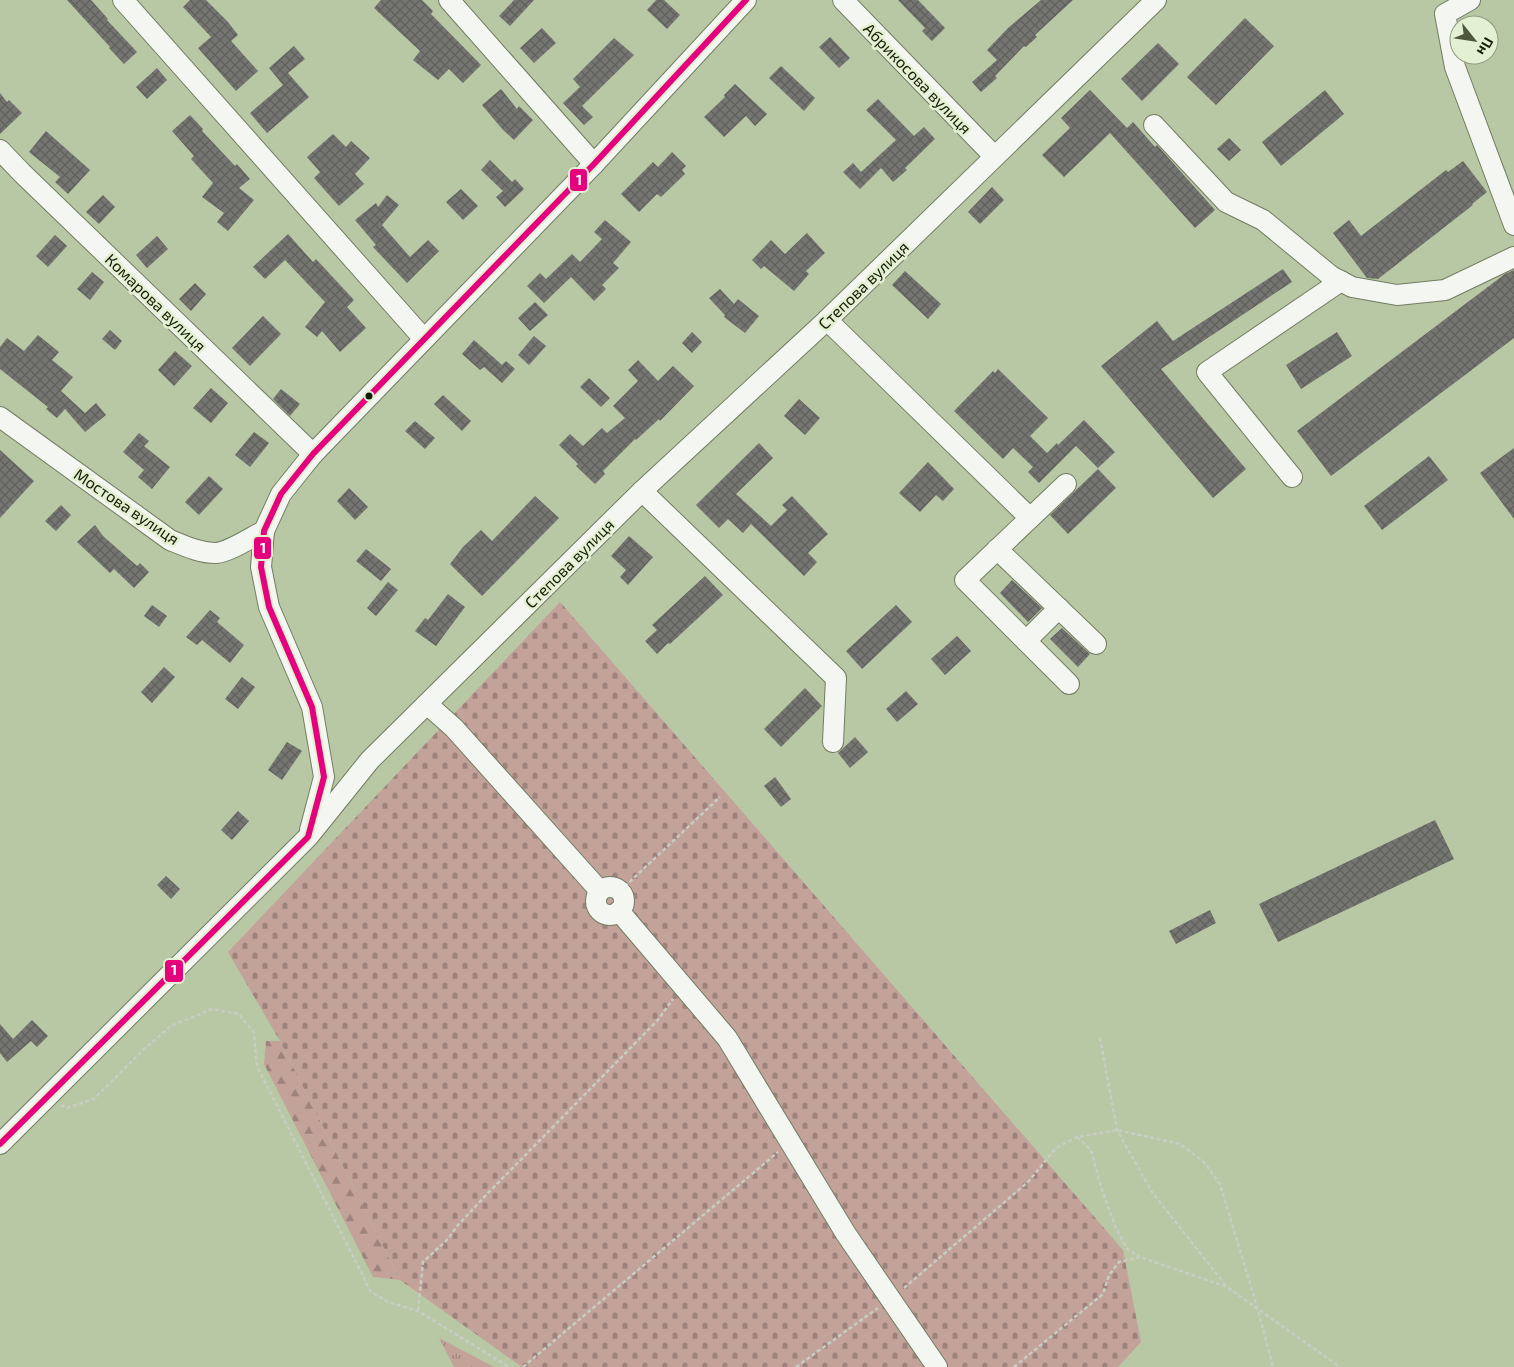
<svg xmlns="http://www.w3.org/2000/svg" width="1514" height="1367" font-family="'Exo 2',sans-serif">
<defs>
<pattern id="grass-tufts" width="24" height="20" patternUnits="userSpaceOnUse" patternTransform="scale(1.25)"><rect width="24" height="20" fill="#c3a29a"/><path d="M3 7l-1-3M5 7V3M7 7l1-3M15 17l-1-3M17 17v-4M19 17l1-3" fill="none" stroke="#9d837c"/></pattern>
<pattern id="forest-firs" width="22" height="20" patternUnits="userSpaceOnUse" patternTransform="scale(1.25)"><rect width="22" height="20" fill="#c3a29a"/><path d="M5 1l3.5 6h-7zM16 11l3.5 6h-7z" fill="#9d837c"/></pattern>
<pattern id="cemetery-stones" width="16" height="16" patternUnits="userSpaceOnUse" patternTransform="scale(1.25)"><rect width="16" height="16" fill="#c3a29a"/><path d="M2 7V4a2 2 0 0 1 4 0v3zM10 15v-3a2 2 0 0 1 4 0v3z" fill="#9d837c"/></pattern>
<pattern id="building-cross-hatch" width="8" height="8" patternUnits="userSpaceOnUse" patternTransform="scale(1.25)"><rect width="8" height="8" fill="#757572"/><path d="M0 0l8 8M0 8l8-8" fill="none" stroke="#5f5f5c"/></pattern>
</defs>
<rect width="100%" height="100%" fill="#b8c7a4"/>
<polygon fill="url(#grass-tufts)" points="439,1338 494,1367 454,1367"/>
<polygon fill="url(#forest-firs)" points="266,1041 280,1041 400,1280 373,1277 264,1064"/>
<polygon fill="url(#cemetery-stones)" points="560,602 1123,1250 1141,1342 1118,1367 522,1367 400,1280 280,1041 228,952"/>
<g fill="url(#building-cross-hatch)">
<polygon points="67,0 91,0 108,19 107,20 137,52 124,64 109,48 110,47"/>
<polygon points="190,0 206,0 228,22 238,35 231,41 258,71 236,91 198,48 211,37 183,7"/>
<polygon points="381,0 422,0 433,11 431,14 481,65 463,83 449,69 438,80 413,60 420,51 374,8"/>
<polygon points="514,0 534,0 510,26 499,16"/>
<polygon points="656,0 664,0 680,15 667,29 647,10"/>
<polygon points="898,0 918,0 945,28 932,41 922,31 925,28"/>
<polygon points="1041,0 1073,0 1035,35 1037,37 1026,47 1024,46 995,76 997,78 981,92 972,82 997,60 987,50 1008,28"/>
<polygon points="1245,18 1274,46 1216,105 1187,77"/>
<polygon points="542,28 556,43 534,63 520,48"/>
<polygon points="830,37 850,58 839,68 819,47"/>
<polygon points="614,38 634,55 582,106 593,117 584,125 563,103 580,87 573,79"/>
<polygon points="1158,43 1179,64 1142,101 1121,79"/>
<polygon points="294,46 305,59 288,73 309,97 267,133 250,113 283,85 269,68"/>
<polygon points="781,66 815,98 804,111 769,78"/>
<polygon points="157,68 167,80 147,99 136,87"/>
<polygon points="735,84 767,114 755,126 746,116 724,137 704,117 725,97 724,95"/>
<polygon points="501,89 517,109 519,106 533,120 514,140 503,130 482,105"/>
<polygon points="1090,90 1127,128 1133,122 1155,147 1157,145 1215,210 1195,228 1110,133 1064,177 1042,155 1070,128 1061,118"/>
<polygon points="1325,90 1344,114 1281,166 1262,142"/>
<polygon points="0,93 7,102 9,100 22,113 0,134"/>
<polygon points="878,99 914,136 924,127 935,139 905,168 907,170 893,182 881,168 860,189 843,172 853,163 861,172 896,140 866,110"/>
<polygon points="190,115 203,129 202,131 235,166 237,164 250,179 239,188 254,200 228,231 217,222 224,213 202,197 213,183 191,159 194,156 172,131"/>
<polygon points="46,131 90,170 68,194 55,182 60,177 29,152"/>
<polygon points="333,134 346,147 351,141 370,158 355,174 364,184 339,206 314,178 320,172 307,157"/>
<polygon points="1229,138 1241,150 1229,161 1217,149"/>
<polygon points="672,152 686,166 682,170 685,174 661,197 657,194 639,212 621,194 653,162 658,167"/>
<polygon points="490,160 512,182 515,179 524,189 505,207 496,197 503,191 481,170"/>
<polygon points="1463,161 1487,192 1472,204 1473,205 1378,279 1367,278 1333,233 1349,220 1361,236 1446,170 1448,172"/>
<polygon points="992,187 1004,200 980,224 968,212"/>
<polygon points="461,189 478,206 463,220 446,202"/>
<polygon points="103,195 115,207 99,224 86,212"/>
<polygon points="387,195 399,205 382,225 410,257 428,240 439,251 407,283 373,247 376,245 355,220 376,203 378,207"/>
<polygon points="605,220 631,242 613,263 619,268 602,285 606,289 594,301 571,277 544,303 527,286 540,273 546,279 572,254 580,262 602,239 594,232"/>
<polygon points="807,233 825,253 806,271 809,274 794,291 764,266 761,269 752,260 771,240 785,254"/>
<polygon points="288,234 313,262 316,259 354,300 347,307 366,328 340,352 322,331 317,337 305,327 325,302 285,260 265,279 253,267"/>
<polygon points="55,235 67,246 48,267 36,256"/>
<polygon points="157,236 168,249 147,268 136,255"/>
<polygon points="1283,269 1292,282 1161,369 1246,469 1213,498 1101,366 1157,321 1173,341"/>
<polygon points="1514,270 1514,338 1331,476 1297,431 1505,274"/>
<polygon points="905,271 941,304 928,319 892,285"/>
<polygon points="92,272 104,282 90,300 77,289"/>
<polygon points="195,283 206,294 191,311 179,299"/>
<polygon points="720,289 734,304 738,299 759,316 745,333 724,317 725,315 709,298"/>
<polygon points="535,302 548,315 530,331 518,318"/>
<polygon points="263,316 281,334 250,366 232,348"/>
<polygon points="110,330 122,341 115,350 102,339"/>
<polygon points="692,332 702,342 692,353 682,343"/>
<polygon points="1337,332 1352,356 1301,389 1286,365"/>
<polygon points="38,335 59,352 52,360 73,377 61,391 85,413 96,403 106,415 85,432 65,409 57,418 46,409 48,407 0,369 0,347 7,338 24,351"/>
<polygon points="534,336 546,346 529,365 518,355"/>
<polygon points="474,340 502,365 506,361 515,369 502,383 484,367 480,370 462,354"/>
<polygon points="175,351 192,366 174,386 158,370"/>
<polygon points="638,360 658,381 673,366 694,386 660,421 659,419 636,440 635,439 603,471 605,474 595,484 576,466 578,464 559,445 570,434 583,446 602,428 607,433 625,418 613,406 638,381 628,370"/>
<polygon points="998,369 1048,418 1030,436 1047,453 1057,443 1058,445 1084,420 1115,452 1098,468 1076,446 1039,483 1028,472 1033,467 1013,448 1003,459 954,411 993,371 995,373"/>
<polygon points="589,378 610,398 601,407 580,387"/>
<polygon points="211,388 228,403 211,423 193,408"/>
<polygon points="281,389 300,404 290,416 273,399"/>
<polygon points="443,395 471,421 462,431 434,404"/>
<polygon points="799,399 820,418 805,435 784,416"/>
<polygon points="415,421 435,438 425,449 405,431"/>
<polygon points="254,432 269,443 250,467 235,455"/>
<polygon points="139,433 149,441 144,446 170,467 152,489 138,477 144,470 123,452"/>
<polygon points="759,443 773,458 736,494 771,526 787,510 782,505 792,496 828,534 808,553 817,562 804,576 751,524 743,533 728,519 719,528 696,505"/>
<polygon points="1514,448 1514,519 1480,473"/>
<polygon points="0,450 34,481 0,518"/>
<polygon points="1429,456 1448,480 1382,530 1364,506"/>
<polygon points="928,462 954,489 943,501 936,495 920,512 899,493"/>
<polygon points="1098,469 1116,488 1068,534 1050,515"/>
<polygon points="209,476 223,489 199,515 185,502"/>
<polygon points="349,488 368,507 355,520 337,501"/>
<polygon points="535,496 559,518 482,596 450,564 463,547 481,530 492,541"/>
<polygon points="61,505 71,515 56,531 45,521"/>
<polygon points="95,525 103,536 137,566 140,563 149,572 134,588 114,569 110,573 77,542"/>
<polygon points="629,536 653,557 628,585 620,577 626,570 611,556"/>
<polygon points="366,549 391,569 381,581 356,561"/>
<polygon points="705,576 723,595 670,644 668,643 657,654 645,641 657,630 652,625"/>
<polygon points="1012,580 1042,608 1028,622 1000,593"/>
<polygon points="388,582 398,590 376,616 367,608"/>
<polygon points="448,594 465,607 436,646 415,631 425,618 428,620"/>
<polygon points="152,605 167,616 159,627 144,616"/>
<polygon points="896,605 912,622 862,669 846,651"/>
<polygon points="210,610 220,618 217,622 244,645 230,663 202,640 197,645 186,637"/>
<polygon points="1062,628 1090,654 1078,667 1050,639"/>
<polygon points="957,636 971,651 945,675 931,659"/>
<polygon points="164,667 175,677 152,703 141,692"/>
<polygon points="242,677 255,687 238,709 225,699"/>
<polygon points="805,688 822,706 781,747 764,729"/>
<polygon points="906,691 918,704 897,722 886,709"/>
<polygon points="855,737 868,752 850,768 838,753"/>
<polygon points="287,742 302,751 282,780 268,770"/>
<polygon points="775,777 791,799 781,807 764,786"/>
<polygon points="238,811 249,821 232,840 221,830"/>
<polygon points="1435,820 1454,859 1278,942 1259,904"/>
<polygon points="166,876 180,889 171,899 157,885"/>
<polygon points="1210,910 1216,923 1176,944 1169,931"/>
<polygon points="32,1020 48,1036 37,1047 31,1041 7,1062 0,1053 0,1024 13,1039"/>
</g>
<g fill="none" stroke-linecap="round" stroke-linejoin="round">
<g stroke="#727d61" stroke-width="22">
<g id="minor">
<polyline points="123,0 424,339"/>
<polyline points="449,0 594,164"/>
<polyline points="843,0 994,156"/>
<polyline points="1470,0 1445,14 1455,67 1514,225"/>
<polyline points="1154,125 1226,202 1263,220 1331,276 1352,287 1397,295 1445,290 1514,257"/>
<polyline points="0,150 22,173 313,454"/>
<polyline points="827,320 1030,518"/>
<path d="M0,417L170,540C185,546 200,553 216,553C230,552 251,537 264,531"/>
<polyline points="1292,477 1207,372 1341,281"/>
<polyline points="1066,484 965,580 1069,684"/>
<polyline points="642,491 836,678 833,742"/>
<polyline points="997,549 1096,644"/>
<polyline points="1026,641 1059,608"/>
<polyline points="427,704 454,728 600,891"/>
<polyline points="310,830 324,777 312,707 269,607 261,567 264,531 281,494 313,454 594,164 746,0"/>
<circle cx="610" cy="901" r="14"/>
<polyline points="619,911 727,1038 846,1234 937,1367"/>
<polyline points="0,1144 308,837 370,760 642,491 827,320 1156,0"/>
</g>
</g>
<g stroke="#c8cdc2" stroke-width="2.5" stroke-dasharray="4 2.5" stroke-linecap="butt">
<polyline points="620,891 720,797"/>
<polyline points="1100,1038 1117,1130 1152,1192 1226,1286"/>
<polyline points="61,1105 67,1108 94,1099 144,1049 171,1026 212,1009 239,1014 254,1033 257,1066 371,1292 388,1302 418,1311 509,1367"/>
<polyline points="1077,1137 1091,1150 1102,1190 1116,1228 1127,1249 1139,1256"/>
<polyline points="904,1288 1028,1182 1056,1148 1077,1137 1117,1130 1180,1144 1203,1161 1220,1184 1258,1310 1273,1367"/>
<polyline points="418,1310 423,1262 448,1239 458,1225 487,1194 657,1021 673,999"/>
<polyline points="523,1367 778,1152"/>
<polyline points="796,1367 878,1308"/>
<polyline points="1014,1367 1103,1294 1109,1275 1119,1262 1140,1257 1227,1287 1340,1367"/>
</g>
<use href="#minor" stroke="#f4f7f1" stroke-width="20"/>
<g stroke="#e3f0d1" stroke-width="10">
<polyline id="bus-1" points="0,1144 308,837 324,777 312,707 269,607 261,567 264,531 281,494 313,454 594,164 746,0"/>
</g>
<use href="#bus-1" stroke="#e5007d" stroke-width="6"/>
</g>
<circle fill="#151d06" stroke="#e3f0d1" stroke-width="2" cx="369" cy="396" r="4.5"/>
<g text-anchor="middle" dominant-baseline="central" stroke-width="5" stroke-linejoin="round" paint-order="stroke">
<g font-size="16" fill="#151d06" stroke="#e3f0d1">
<text transform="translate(918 78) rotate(46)">Абрикосова вулиця</text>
<text transform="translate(863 285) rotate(-44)">Степова вулиця</text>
<text transform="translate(156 302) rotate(44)">Комарова вулиця</text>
<text transform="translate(127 506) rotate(34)">Мостова вулиця</text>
<text transform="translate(569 563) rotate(-45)">Степова вулиця</text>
</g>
</g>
<g stroke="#e3f0d1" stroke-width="2">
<rect x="569" y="168" width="19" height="24" rx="5" fill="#e5007d"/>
<rect x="253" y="536" width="19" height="24" rx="5" fill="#e5007d"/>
<rect x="164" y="959" width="20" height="24" rx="5" fill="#e5007d"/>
</g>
<g font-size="14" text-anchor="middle" font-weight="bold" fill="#fff">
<text x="579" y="185">1</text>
<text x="263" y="553">1</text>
<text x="174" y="975">1</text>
</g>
<g transform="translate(1474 40) rotate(120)"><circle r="24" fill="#e3f0d1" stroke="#919c80"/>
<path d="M0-4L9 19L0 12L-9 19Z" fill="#4e583d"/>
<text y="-8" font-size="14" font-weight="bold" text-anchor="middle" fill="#151d06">Пн</text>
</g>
</svg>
